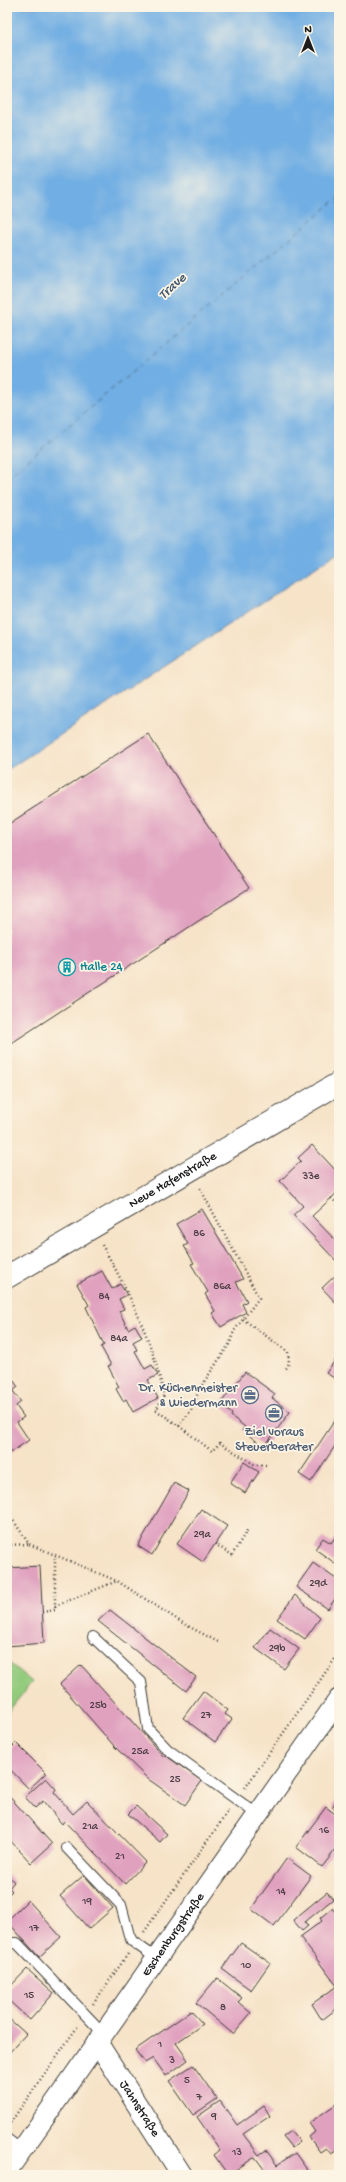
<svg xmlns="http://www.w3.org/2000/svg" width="346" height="2182" font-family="'Gochi Hand',sans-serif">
<rect width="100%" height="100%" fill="#fcf5e5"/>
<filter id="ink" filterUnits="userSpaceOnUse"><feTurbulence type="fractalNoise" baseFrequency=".025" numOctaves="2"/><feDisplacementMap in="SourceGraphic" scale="8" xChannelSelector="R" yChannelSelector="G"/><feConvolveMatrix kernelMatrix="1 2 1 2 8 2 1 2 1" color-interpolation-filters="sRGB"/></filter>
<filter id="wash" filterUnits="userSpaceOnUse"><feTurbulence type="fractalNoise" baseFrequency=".012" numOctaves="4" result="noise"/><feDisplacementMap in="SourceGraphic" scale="16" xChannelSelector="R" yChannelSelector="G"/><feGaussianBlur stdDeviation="0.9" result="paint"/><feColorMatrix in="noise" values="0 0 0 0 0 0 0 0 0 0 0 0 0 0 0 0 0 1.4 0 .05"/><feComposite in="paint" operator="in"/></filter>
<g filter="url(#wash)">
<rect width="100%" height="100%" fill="#f6e3c8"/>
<polygon fill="#93cb7d" stroke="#58744c" points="7,1661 32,1682 7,1713"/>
<polygon fill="#71aee3" stroke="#466580" points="7,7 339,7 339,552 7,770"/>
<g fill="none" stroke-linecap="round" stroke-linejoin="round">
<polyline stroke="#3e566c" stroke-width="1" stroke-dasharray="5 4" stroke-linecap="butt" points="7,478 339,197"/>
</g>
<g id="blocks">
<g fill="#e0a1bf">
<polygon points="148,734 249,888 7,1046 7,825"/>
<polygon points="312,1145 339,1174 339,1191 312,1216 339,1244 339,1264 293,1215 303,1206 280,1181 301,1161 298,1158"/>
<polygon points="202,1209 243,1279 236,1282 247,1301 242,1304 246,1312 221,1327 212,1313 215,1311 205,1294 208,1292 191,1264 194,1263 184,1246 188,1244 176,1224"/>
<polygon points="102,1271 112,1289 120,1284 127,1295 119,1299 124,1309 119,1311 128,1329 135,1325 142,1337 133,1342 137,1350 135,1351 145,1369 152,1365 158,1375 148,1380 158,1398 133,1412 126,1399 123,1401 116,1389 119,1387 108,1366 111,1365 101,1347 104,1345 86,1307 89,1305 77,1284"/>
<polygon points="339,1272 339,1306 322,1288"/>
<polygon points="339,1355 339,1381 326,1373"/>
<polygon points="7,1371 18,1387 13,1391 21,1402 16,1406 24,1417 17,1422 29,1440 7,1455"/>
<polygon points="245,1372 275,1394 272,1398 290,1412 264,1447 242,1430 245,1427 231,1416 232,1414 220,1404"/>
<polygon points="339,1414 339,1440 311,1482 299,1474"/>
<polygon points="244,1462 259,1472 245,1493 230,1483"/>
<polygon points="174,1483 189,1491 152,1555 138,1546"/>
<polygon points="201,1509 227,1526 203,1562 177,1544"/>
<polygon points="337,1535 339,1537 339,1566 315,1549 323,1538 331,1543"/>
<polygon points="313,1563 339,1581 339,1593 328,1609 296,1587"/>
<polygon points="40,1566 44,1643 7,1646 7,1568"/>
<polygon points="295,1595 320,1618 305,1639 277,1619"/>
<polygon points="110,1610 196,1677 186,1691 98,1621"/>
<polygon points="270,1628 299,1649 284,1669 255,1648"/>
<polygon points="81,1665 164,1757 165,1755 202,1781 185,1805 148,1779 115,1747 60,1684"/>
<polygon points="203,1691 228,1710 225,1714 232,1719 215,1742 183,1718"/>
<polygon points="16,1743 46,1773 29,1789 7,1766 7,1752"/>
<polygon points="46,1778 56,1789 54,1792 73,1814 87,1801 146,1862 125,1884 64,1821 62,1824 43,1801 35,1808 25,1797"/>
<polygon points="7,1794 52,1844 31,1863 7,1837"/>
<polygon points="339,1797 339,1812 332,1807"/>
<polygon points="136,1806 167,1834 160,1842 128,1814"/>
<polygon points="326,1807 339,1817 339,1845 322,1867 296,1847"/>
<polygon points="287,1858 311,1876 274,1926 251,1909"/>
<polygon points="7,1874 14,1882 9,1888 12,1891 7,1896"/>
<polygon points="84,1875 113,1908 89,1929 60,1896"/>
<polygon points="327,1892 333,1899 305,1922 308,1926 302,1931 293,1920"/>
<polygon points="28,1900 61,1937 39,1957 7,1921"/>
<polygon points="332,1908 339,1917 339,2007 322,2020 312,2004 337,1986 300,1937 322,1921 320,1918"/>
<polygon points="241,1943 270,1963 251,1990 222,1969"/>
<polygon points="27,1969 54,1993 30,2020 7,1999 7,1990"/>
<polygon points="217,1978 242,1998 238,2002 251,2013 233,2034 196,2003"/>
<polygon points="191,2011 203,2024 176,2043 188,2060 166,2076 153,2058 145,2063 135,2050"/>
<polygon points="7,2017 26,2034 7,2055"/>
<polygon points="193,2065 217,2099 193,2115 169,2081"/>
<polygon points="220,2101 237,2125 264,2106 270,2116 243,2134 259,2155 266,2150 277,2165 295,2153 311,2175 257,2175 264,2169 255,2157 228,2175 214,2155 220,2150 197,2117"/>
<polygon points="339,2102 339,2149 331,2154 326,2148 320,2152 309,2137 315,2132 309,2123"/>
<polygon points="291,2131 300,2142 292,2148 283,2137"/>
</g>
</g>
</g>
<g filter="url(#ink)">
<use href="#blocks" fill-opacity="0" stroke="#3d3a36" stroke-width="1"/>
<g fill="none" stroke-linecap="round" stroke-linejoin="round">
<g stroke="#3d3a36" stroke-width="12">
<g id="lane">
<polyline points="93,1637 141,1682 148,1729 167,1749 258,1815"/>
<polyline points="67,1848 121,1905 129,1935 132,1941 156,1958"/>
<polyline points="7,1943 17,1943 103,2033"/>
<polyline points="7,2139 21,2150"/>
</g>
</g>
<g stroke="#3d3a36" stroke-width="22">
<g id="street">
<path id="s1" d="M97,2042L182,2175"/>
<path id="s2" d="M7,2171L339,1699"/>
</g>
</g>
<g stroke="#3d3a36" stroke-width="24">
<g id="primary">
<path id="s3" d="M7,1277L339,1083"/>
</g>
</g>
<g stroke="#3d3a36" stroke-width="2.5" stroke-dasharray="1 3" stroke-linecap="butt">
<polyline points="331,1198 339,1205"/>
<path d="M102,1245C129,1292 153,1342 164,1395L156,1410L179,1426L195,1405L198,1391L230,1343L234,1331L259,1298L200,1188"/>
<polyline points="243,1319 288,1352 289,1363 286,1369"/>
<polyline points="179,1426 212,1451 220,1443 255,1465 266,1465"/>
<polyline points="7,1511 29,1544 117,1581 186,1625 220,1643"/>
<polyline points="215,1544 232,1555 248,1529"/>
<polyline points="7,1545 29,1544"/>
<polyline points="55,1606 117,1581"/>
<polyline points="42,1612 55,1610 55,1555"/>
<polyline points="245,1788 339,1653"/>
<polyline points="144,1932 229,1810"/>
<polyline points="93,2004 128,1954"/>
<polyline points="8,2126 78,2026"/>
</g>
<use href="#lane" stroke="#fff" stroke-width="10"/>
<use href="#street" stroke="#fff" stroke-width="20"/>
<use href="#primary" stroke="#fff" stroke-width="22"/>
</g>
</g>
<defs>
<g id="building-ring" transform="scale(0.9)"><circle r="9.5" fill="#fcf5e5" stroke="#0f9aa8" stroke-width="1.5"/><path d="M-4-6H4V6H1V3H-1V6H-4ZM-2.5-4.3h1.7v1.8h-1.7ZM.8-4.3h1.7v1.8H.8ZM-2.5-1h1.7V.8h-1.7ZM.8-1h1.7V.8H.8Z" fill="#0f9aa8"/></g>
<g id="office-ring" transform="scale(0.9)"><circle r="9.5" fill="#fcf5e5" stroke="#5c6f8a" stroke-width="1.5"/><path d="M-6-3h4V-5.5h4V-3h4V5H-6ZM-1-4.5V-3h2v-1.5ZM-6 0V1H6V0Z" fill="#5c6f8a"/></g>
</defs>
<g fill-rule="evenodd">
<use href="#building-ring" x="67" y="967"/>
<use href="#office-ring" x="250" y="1395"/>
<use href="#office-ring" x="274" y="1413"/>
</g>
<g text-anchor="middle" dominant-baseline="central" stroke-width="3.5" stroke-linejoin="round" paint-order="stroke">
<g font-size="11" fill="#4d3d45">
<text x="311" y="1177">33e</text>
<text x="199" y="1234">86</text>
<text x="222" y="1287">86a</text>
<text x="104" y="1297">84</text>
<text x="119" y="1339">84a</text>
<text x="202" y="1535">29a</text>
<text x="318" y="1584">29d</text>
<text x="277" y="1649">29b</text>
<text x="98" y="1706">25b</text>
<text x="206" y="1716">27</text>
<text x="140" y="1752">25a</text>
<text x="175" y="1780">25</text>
<text x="90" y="1827">21a</text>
<text x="324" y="1831">16</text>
<text x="120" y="1857">21</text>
<text x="281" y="1892">14</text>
<text x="87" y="1902">19</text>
<text x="34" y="1929">17</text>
<text x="246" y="1966">10</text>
<text x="29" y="1996">15</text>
<text x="223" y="2008">8</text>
<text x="160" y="2045">1</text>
<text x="172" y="2061">3</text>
<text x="187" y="2081">5</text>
<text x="199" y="2098">7</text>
<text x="214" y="2117">9</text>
<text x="237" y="2153">13</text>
</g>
<g font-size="13" fill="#0d838f" stroke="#fcf5e5" text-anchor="start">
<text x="80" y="967">Halle 24</text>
</g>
<g font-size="13" fill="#1c1c1c" stroke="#fcf5e5">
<text stroke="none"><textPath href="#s3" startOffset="192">Neue Hafenstraße</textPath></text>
<text stroke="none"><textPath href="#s2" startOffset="289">Eschenburgstraße</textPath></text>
<text stroke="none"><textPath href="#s1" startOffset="79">Jahnstraße</textPath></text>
</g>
<g font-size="13" fill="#4e5e75" stroke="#fcf5e5" text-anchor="end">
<text x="237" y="1388">Dr. Küchenmeister<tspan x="237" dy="15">&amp; Wiedermann</tspan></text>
<text x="274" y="1432" text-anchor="middle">Ziel voraus<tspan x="274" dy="15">Steuerberater</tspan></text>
</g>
<g font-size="14" font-style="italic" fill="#3e566c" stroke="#fcf5e5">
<text transform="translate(173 287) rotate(-42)">Trave</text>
</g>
</g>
<rect width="346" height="2182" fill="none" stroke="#fcf5e5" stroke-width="24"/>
<g transform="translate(308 38)" stroke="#fcf5e5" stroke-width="3" paint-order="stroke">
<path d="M0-3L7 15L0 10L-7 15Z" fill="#1c1c1c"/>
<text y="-6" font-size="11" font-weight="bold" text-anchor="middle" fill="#1c1c1c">N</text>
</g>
</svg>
